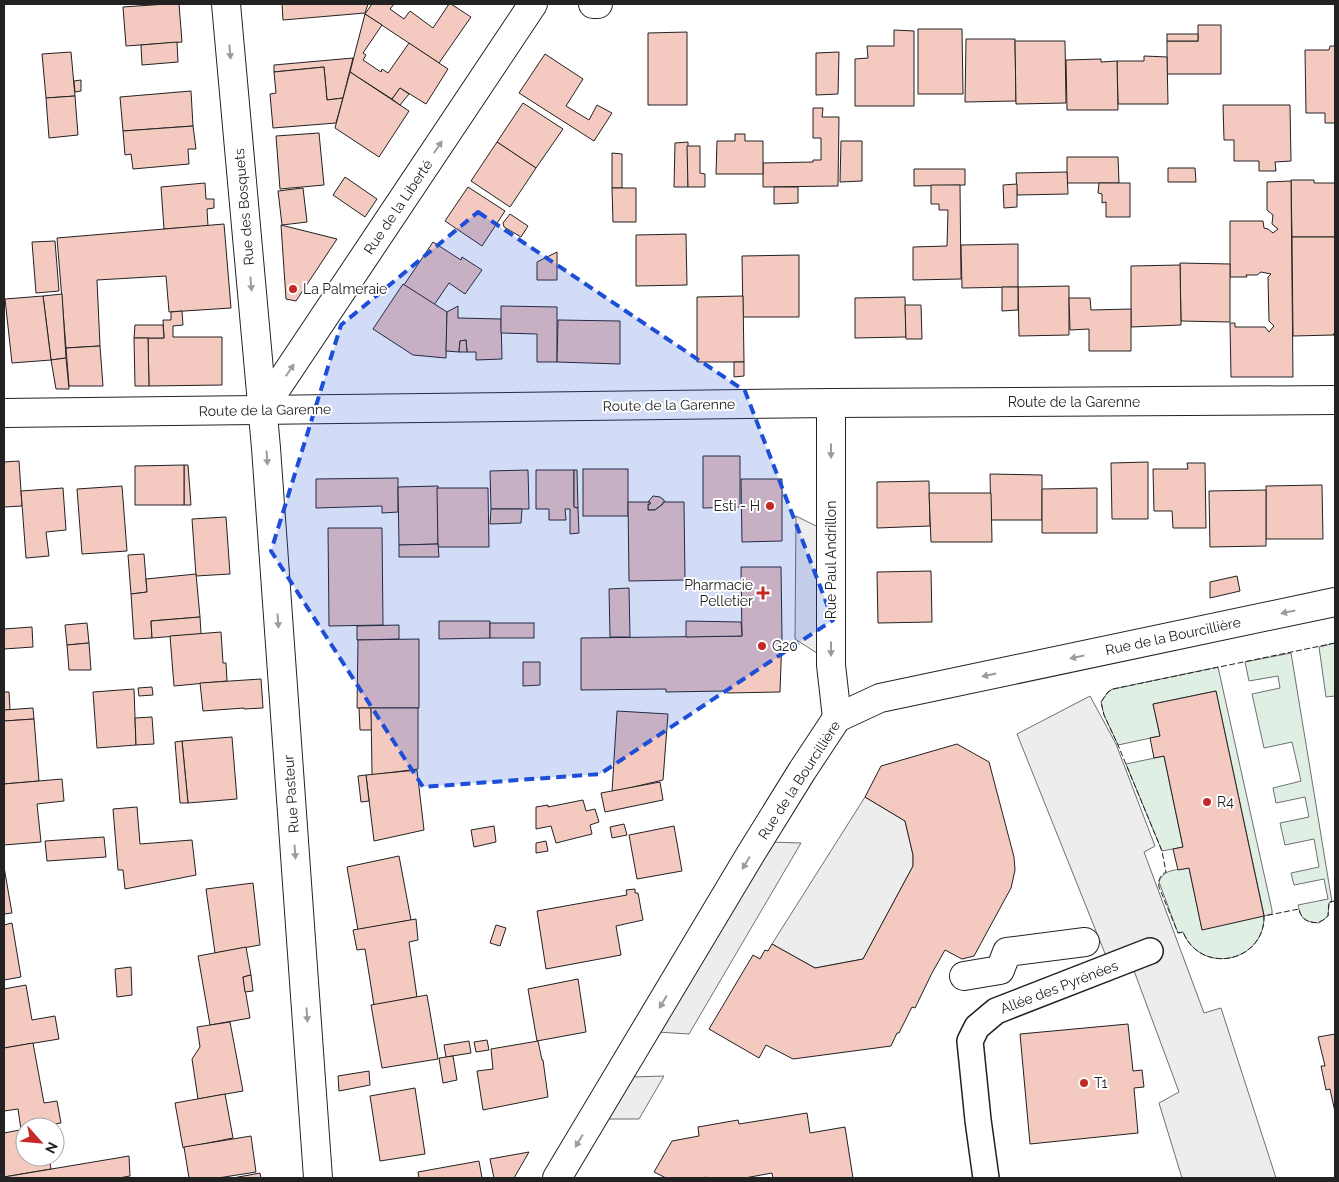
<svg xmlns="http://www.w3.org/2000/svg" width="1339" height="1182" font-family="Raleway,sans-serif">
<rect width="100%" height="100%" fill="#fff"/>
<g fill="#e0efe3" stroke="#6f6f6f">
<polygon points="1335,643 1335,696 1326,697 1319,647"/>
<path d="M1291,653L1332,902L1329,903L1328,916L1319,923C1302,921 1302,919 1298,905L1328,899L1324,879L1294,885L1291,873L1319,867L1314,839L1285,845L1280,823L1309,817L1305,797L1276,803L1273,788L1301,781L1292,742L1264,748L1252,694L1280,688L1278,676L1249,681L1245,662Z"/>
<path d="M1218,667L1272,910V914L1264,916C1265,962 1201,976 1183,932L1178,933L1159,882C1163,869 1177,870 1189,868L1202,929L1264,915L1216,691L1153,704L1160,736L1118,745L1104,715L1101,702L1108,692L1113,689Z"/>
<polygon points="1164,756 1183,847 1162,851 1126,764"/>
</g>
<g fill="#ededed" stroke="#6f6f6f">
<polygon points="796,516 820,528 820,655 795,639"/>
<polygon points="1090,696 1116,744 1155,846 1144,852 1204,1013 1221,1008 1276,1178 1182,1178 1159,1103 1179,1092 1133,968 1114,976 1017,734"/>
<polygon points="865,797 905,821 913,855 913,866 863,959 815,968 772,944"/>
<polygon points="770,842 801,843 689,1034 657,1032"/>
<polygon points="664,1076 639,1119 606,1119 631,1077"/>
</g>
<g fill="#f3c9c0" stroke="#222">
<polygon points="166,4 179,4 182,42 126,46 123,7"/>
<polygon points="282,4 368,4 365,13 283,20"/>
<polygon points="372,4 394,4 390,9 404,19 410,11 433,28 449,4 451,4 471,17 439,63 365,14"/>
<polygon points="365,14 382,25 363,53 366,55 363,60 381,72 382,69 388,73 409,43 448,69 426,104 400,88 392,99 350,72"/>
<polygon points="1198,25 1221,25 1221,74 1167,74 1167,41 1198,41"/>
<polygon points="918,29 962,29 963,94 918,94"/>
<polygon points="894,30 914,31 914,106 855,106 855,59 868,58 867,46 894,46"/>
<polygon points="687,32 687,105 648,105 648,33"/>
<rect x="1167" y="34" width="31" height="7"/>
<polygon points="966,39 1015,39 1016,101 965,102"/>
<polygon points="1015,41 1065,41 1066,103 1016,104"/>
<polygon points="177,42 178,62 142,65 141,45"/>
<polygon points="1330,46 1335,46 1335,123 1325,123 1325,113 1306,113 1305,50 1329,50"/>
<polygon points="71,52 75,96 46,98 42,54"/>
<polygon points="839,52 838,94 816,95 816,53"/>
<polygon points="545,54 583,79 566,106 589,120 597,105 612,113 594,141 519,93"/>
<polygon points="1144,56 1167,57 1168,104 1118,104 1117,61 1144,61"/>
<polygon points="353,58 343,98 327,100 324,67 274,72 274,65"/>
<polygon points="1101,59 1101,62 1117,61 1118,110 1067,110 1066,60"/>
<polygon points="324,67 327,100 343,98 336,123 273,128 270,94 276,93 274,72"/>
<polygon points="350,72 409,111 379,157 335,128"/>
<polygon points="81,80 81,91 75,92 74,81"/>
<polygon points="400,88 409,94 400,105 392,99"/>
<polygon points="191,91 193,126 123,131 120,97"/>
<polygon points="75,96 78,135 49,138 46,98"/>
<polygon points="523,103 563,129 536,168 497,142"/>
<polygon points="1223,105 1290,105 1291,161 1275,162 1276,171 1259,171 1259,161 1234,161 1234,140 1224,140"/>
<polygon points="813,108 823,108 822,117 839,117 838,186 763,187 763,163 813,162 813,160 821,160 821,138 813,138"/>
<polygon points="193,126 196,149 188,149 189,164 133,169 131,154 125,155 123,131"/>
<polygon points="319,133 324,185 280,189 276,136"/>
<polygon points="735,134 745,134 745,141 763,141 763,174 716,174 717,141 735,141"/>
<polygon points="841,141 862,141 862,181 840,182"/>
<polygon points="497,142 536,168 510,207 471,181"/>
<polygon points="688,142 688,187 674,187 675,143"/>
<polygon points="687,146 700,146 700,173 705,174 705,187 688,187"/>
<polygon points="612,153 622,154 622,188 612,188"/>
<polygon points="1067,157 1118,157 1119,183 1067,183"/>
<polygon points="1168,168 1195,168 1196,182 1168,182"/>
<polygon points="914,169 965,169 965,185 914,186"/>
<polygon points="1067,172 1068,194 1017,195 1016,173"/>
<polygon points="345,177 377,199 365,217 333,195"/>
<polygon points="1291,180 1314,180 1314,183 1335,183 1335,237 1292,237"/>
<polygon points="1291,181 1293,377 1231,377 1230,323 1235,323 1235,327 1265,327 1269,332 1274,326 1269,321 1268,277 1271,274 1261,272 1257,275 1246,275 1247,277 1230,277 1230,221 1263,221 1264,228 1268,229 1273,233 1278,229 1272,224 1273,215 1267,210 1267,182"/>
<polygon points="205,183 206,199 214,199 214,208 207,209 208,226 164,229 161,187"/>
<polygon points="1099,183 1130,183 1130,217 1106,217 1106,202 1102,203 1102,194 1098,193"/>
<polygon points="1017,184 1017,207 1004,208 1003,185"/>
<polygon points="931,185 960,185 961,279 913,280 913,247 947,246 948,210 939,210 939,204 931,204"/>
<polygon points="468,187 505,211 482,246 445,221"/>
<polygon points="774,187 798,187 798,203 774,204"/>
<polygon points="303,188 307,222 282,225 278,191"/>
<polygon points="612,188 636,188 636,222 613,222"/>
<polygon points="510,214 528,226 521,237 504,227 503,223"/>
<polygon points="224,224 231,308 169,312 166,276 97,280 100,346 66,348 57,238"/>
<polygon points="281,225 337,239 296,301 286,299"/>
<polygon points="686,234 687,285 636,286 636,235"/>
<polygon points="1292,237 1335,237 1335,334 1333,334 1334,335 1293,336"/>
<polygon points="55,241 59,291 36,293 32,242"/>
<polygon points="433,242 461,260 462,257 482,270 465,294 449,283 434,305 404,285"/>
<polygon points="1018,244 1018,287 962,288 961,245"/>
<polygon points="557,252 557,280 537,280 537,262"/>
<polygon points="799,255 799,317 743,317 742,256"/>
<polygon points="1180,263 1230,264 1230,322 1181,321"/>
<polygon points="1180,265 1181,325 1131,327 1131,266"/>
<polygon points="403,284 447,312 446,358 413,355 373,329"/>
<polygon points="1069,286 1069,335 1019,336 1018,287"/>
<polygon points="1002,287 1018,287 1018,310 1002,311"/>
<polygon points="62,294 66,358 51,360 43,296"/>
<polygon points="43,296 51,360 12,363 5,299"/>
<polygon points="743,296 744,362 697,362 697,297"/>
<polygon points="905,297 906,337 855,338 855,298"/>
<polygon points="1069,298 1090,298 1091,310 1131,309 1131,351 1089,351 1089,329 1070,330"/>
<polygon points="905,305 921,305 922,339 906,339"/>
<polygon points="458,306 458,318 501,319 502,359 476,360 476,352 467,352 466,340 460,341 459,352 446,351 447,312"/>
<polygon points="501,306 557,307 557,362 537,362 537,334 501,333"/>
<polygon points="182,311 183,325 173,326 173,337 222,337 222,385 149,386 148,338 164,338 163,320 171,320 171,312"/>
<polygon points="558,320 620,321 620,364 557,362"/>
<polygon points="135,325 163,325 164,338 134,338"/>
<polygon points="134,338 148,338 149,386 135,386"/>
<polygon points="466,340 467,352 459,352 460,341"/>
<polygon points="100,346 103,386 69,386 66,348"/>
<polygon points="66,358 69,389 56,389 51,360"/>
<polygon points="734,362 744,362 744,376 734,377"/>
<polygon points="703,456 740,456 740,507 703,508"/>
<polygon points="19,461 22,506 4,507 4,462"/>
<polygon points="1148,462 1148,519 1112,519 1111,463"/>
<polygon points="1187,463 1205,463 1206,528 1173,528 1172,511 1154,511 1153,469 1188,469"/>
<polygon points="184,465 188,465 191,505 184,505"/>
<polygon points="184,465 184,505 135,505 135,466"/>
<rect x="583" y="469" width="45" height="47"/>
<polygon points="528,470 529,509 491,509 490,471"/>
<polygon points="536,470 574,470 574,507 578,508 579,533 570,534 570,509 565,509 566,520 549,520 549,509 536,509"/>
<polygon points="574,470 577,470 578,508 574,507"/>
<polygon points="990,474 1042,475 1042,520 991,520"/>
<polygon points="398,478 398,512 382,513 382,506 316,508 316,479"/>
<polygon points="741,479 782,479 782,541 742,542"/>
<polygon points="929,481 930,526 877,528 877,482"/>
<polygon points="1322,485 1323,539 1266,539 1266,486"/>
<polygon points="122,486 127,551 82,554 77,489"/>
<polygon points="438,486 438,544 399,545 398,487"/>
<polygon points="63,488 66,530 46,532 49,556 26,558 21,491"/>
<polygon points="437,488 488,488 489,547 438,547"/>
<polygon points="1097,488 1097,533 1042,533 1042,489"/>
<polygon points="1266,490 1266,546 1210,547 1209,491"/>
<polygon points="929,493 991,493 992,542 931,542"/>
<polygon points="653,496 660,497 663,499 665,502 655,510 648,510 648,504 650,504 650,502 648,502"/>
<polygon points="628,502 650,502 650,504 648,504 648,510 655,510 663,504 663,502 684,502 685,580 629,581"/>
<polygon points="491,509 522,509 521,523 490,524"/>
<polygon points="226,517 230,574 196,576 192,519"/>
<polygon points="328,528 382,528 383,625 329,626"/>
<polygon points="438,544 439,557 399,557 399,545"/>
<polygon points="144,554 147,592 131,594 128,555"/>
<polygon points="741,567 781,567 782,636 780,692 727,693 726,691 666,692 666,689 581,690 581,638 742,636"/>
<polygon points="931,571 932,622 878,623 877,572"/>
<polygon points="196,574 200,617 151,621 152,638 134,639 131,594 147,592 146,579"/>
<polygon points="1237,576 1240,591 1210,598 1210,582"/>
<polygon points="629,588 630,637 610,637 609,589"/>
<polygon points="200,617 201,634 152,638 151,621"/>
<polygon points="439,621 490,621 490,638 439,639"/>
<polygon points="686,621 741,622 742,636 686,637"/>
<polygon points="87,623 89,643 67,645 65,625"/>
<rect x="490" y="623" width="44" height="15"/>
<polygon points="399,625 399,639 357,640 357,626"/>
<polygon points="32,627 33,647 4,649 4,629"/>
<polygon points="221,632 223,663 226,663 227,681 174,686 170,636"/>
<polygon points="419,639 419,708 357,708 358,640"/>
<polygon points="89,643 91,670 69,670 67,645"/>
<polygon points="523,662 540,662 540,685 523,686"/>
<polygon points="261,679 263,708 244,709 244,708 203,711 200,683"/>
<polygon points="152,687 153,695 139,696 138,688"/>
<polygon points="134,689 136,745 97,748 93,692"/>
<polygon points="1216,691 1264,916 1202,930 1189,868 1178,870 1173,849 1183,847 1164,756 1154,758 1150,738 1160,736 1153,704"/>
<polygon points="4,692 9,692 10,710 4,710"/>
<polygon points="33,708 34,719 4,721 4,710"/>
<polygon points="359,708 371,708 372,730 360,730"/>
<polygon points="371,708 418,708 418,769 372,775"/>
<polygon points="617,711 668,714 663,780 612,792"/>
<polygon points="152,717 154,744 136,745 135,718"/>
<polygon points="34,719 39,781 4,784 4,721"/>
<polygon points="232,737 237,799 188,803 182,741"/>
<polygon points="182,741 188,803 180,803 175,742"/>
<polygon points="957,744 989,762 1014,857 1015,870 1011,888 974,956 962,959 945,950 932,973 915,1008 912,1007 899,1033 897,1033 891,1046 793,1059 766,1045 759,1058 709,1029 753,955 760,959 765,950 768,951 772,944 815,968 863,959 913,866 913,855 905,821 865,797 881,766"/>
<polygon points="417,770 424,830 374,841 366,775"/>
<polygon points="366,775 369,801 361,802 358,776"/>
<polygon points="62,779 64,801 37,804 41,842 4,845 4,784"/>
<polygon points="660,782 663,800 605,812 601,793"/>
<polygon points="583,800 586,811 595,809 599,822 590,825 592,834 556,843 551,826 536,829 536,807 548,805 548,807"/>
<polygon points="137,807 140,844 192,840 196,875 125,889 123,870 118,870 113,809"/>
<polygon points="624,824 627,835 612,838 610,827"/>
<polygon points="494,826 496,842 474,847 471,830"/>
<polygon points="674,826 682,871 637,879 629,835"/>
<polygon points="104,837 106,857 47,861 45,841"/>
<polygon points="546,841 548,851 536,853 536,843"/>
<polygon points="399,856 411,920 358,930 347,867"/>
<polygon points="4,867 12,913 4,914"/>
<polygon points="253,883 260,945 215,953 206,889"/>
<polygon points="635,889 635,893 638,893 643,920 616,926 621,955 546,969 537,911 627,895 626,890"/>
<polygon points="416,919 418,940 409,942 417,997 374,1005 365,949 357,950 353,930"/>
<polygon points="12,923 21,977 4,980 4,925"/>
<polygon points="496,925 506,928 500,946 490,943"/>
<polygon points="246,947 251,975 243,977 250,1018 210,1025 198,956"/>
<polygon points="131,967 132,995 117,997 115,969"/>
<polygon points="251,975 253,991 245,992 243,977"/>
<polygon points="578,979 586,1032 537,1041 528,989"/>
<polygon points="26,985 32,1020 55,1016 59,1039 4,1048 4,989"/>
<polygon points="427,995 438,1059 382,1068 371,1005"/>
<polygon points="230,1022 243,1091 198,1099 192,1059 200,1047 197,1027"/>
<polygon points="1128,1024 1133,1071 1142,1070 1144,1087 1134,1088 1138,1133 1030,1144 1020,1034"/>
<polygon points="1335,1034 1335,1112 1330,1089 1326,1090 1321,1066 1325,1066 1318,1037"/>
<polygon points="487,1040 489,1050 476,1052 474,1042"/>
<polygon points="469,1041 471,1053 446,1057 444,1045"/>
<polygon points="538,1041 542,1060 543,1060 548,1097 483,1110 477,1071 493,1069 491,1049"/>
<polygon points="33,1043 44,1103 57,1101 61,1123 36,1127 25,1127 25,1129 21,1130 18,1109 4,1111 4,1048"/>
<polygon points="453,1056 457,1080 443,1083 439,1058"/>
<polygon points="369,1071 370,1085 339,1091 338,1076"/>
<polygon points="415,1088 425,1154 380,1161 370,1096"/>
<polygon points="225,1094 233,1138 183,1148 175,1103"/>
<polygon points="807,1113 810,1133 845,1127 853,1178 773,1178 772,1173 745,1178 706,1178 706,1177 703,1178 666,1178 654,1172 672,1141 699,1136 698,1127 738,1120 739,1124"/>
<polygon points="25,1129 25,1157 49,1157 51,1169 4,1177 4,1133"/>
<polygon points="251,1136 256,1172 218,1178 189,1178 184,1147"/>
<polygon points="529,1152 514,1178 494,1178 490,1159"/>
<polygon points="129,1156 130,1176 119,1178 4,1178 4,1177"/>
<polygon points="479,1161 482,1178 419,1178 418,1172"/>
<polygon points="260,1173 261,1178 233,1178"/>
</g>
<g fill="none" stroke-linecap="round" stroke-linejoin="round">
<g stroke="#222" stroke-width="28">
<polyline id="pedestrian" points="986,1178 978,1120 970,1041 977,1027 996,1011 1150,951"/>
</g>
<g stroke="#222" stroke-width="30">
<g id="minor">
<polyline points="226,4 266,448 318,1178"/>
<polyline points="593,4 598,4"/>
<polyline points="831,403 831,665 837,718"/>
<polyline points="262,410 533,4"/>
<polyline points="964,976 1000,970 1007,952 1085,942"/>
<polyline points="557,1178 750,855 802,771 837,718 880,698 1335,602"/>
</g>
</g>
<g stroke="#222" stroke-width="30">
<polyline id="secondary" points="4,413 831,403 1335,400"/>
</g>
<use href="#pedestrian" stroke="#fff" stroke-width="25"/>
<use href="#minor" stroke="#fff" stroke-width="28"/>
<use href="#secondary" stroke="#fff" stroke-width="28"/>
<path stroke="#222" stroke-width="1" stroke-dasharray="6 2.5" stroke-linecap="butt" d="M1335,643L1113,689L1108,692L1101,702L1104,715L1118,745L1162,851L1166,872C1160,876 1158,879 1159,887L1178,933L1183,932C1201,976 1265,962 1264,916L1299,909C1300,919 1312,926 1321,921C1323,921 1327,917 1328,916L1329,902L1335,901"/>
</g>
<defs><path id="oneway-solid" d="M-6-.8H1V-3.2L6.5 0L1 3.2V.8H-6Z" transform="scale(1.25)"/></defs>
<g fill="#9c9c9c">
<use href="#oneway-solid" transform="translate(230 52) rotate(85)"/>
<use href="#oneway-solid" transform="translate(438 147) rotate(-56)"/>
<use href="#oneway-solid" transform="translate(251 284) rotate(85)"/>
<use href="#oneway-solid" transform="translate(290 370) rotate(-56)"/>
<use href="#oneway-solid" transform="translate(831 451) rotate(90)"/>
<use href="#oneway-solid" transform="translate(267 458) rotate(86)"/>
<use href="#oneway-solid" transform="translate(1288 612) rotate(168)"/>
<use href="#oneway-solid" transform="translate(278 621) rotate(86)"/>
<use href="#oneway-solid" transform="translate(831 649) rotate(90)"/>
<use href="#oneway-solid" transform="translate(1077 657) rotate(168)"/>
<use href="#oneway-solid" transform="translate(989 675) rotate(168)"/>
<use href="#oneway-solid" transform="translate(295 852) rotate(86)"/>
<use href="#oneway-solid" transform="translate(746 863) rotate(121)"/>
<use href="#oneway-solid" transform="translate(663 1002) rotate(121)"/>
<use href="#oneway-solid" transform="translate(307 1015) rotate(86)"/>
<use href="#oneway-solid" transform="translate(579 1141) rotate(121)"/>
</g>
<path fill="#1d4ed8" fill-opacity="0.2" stroke="#1d4ed8" stroke-width="4" stroke-dasharray="10 6" stroke-linejoin="round" d="M478,212L745,391L833,620L600,774L423,787L271,551L341,325Z"/>
<g fill="#c62828" stroke="#fff" stroke-width="2">
<circle cx="293" cy="289" r="5"/>
<circle cx="770" cy="506" r="5"/>
<path d="M760.5 585.5h5v5h5v5h-5v5h-5v-5h-5v-5h5z"/>
<circle cx="762" cy="646" r="5"/>
<circle cx="1207" cy="802" r="5"/>
<circle cx="1084" cy="1083" r="5"/>
</g>
<g text-anchor="middle" dominant-baseline="central" stroke-width="4" stroke-linejoin="round" paint-order="stroke">
<g font-size="14" fill="#222" stroke="#fff">
<text transform="translate(244 207) rotate(-95)">Rue des Bosquets</text>
<text transform="translate(398 207) rotate(-56)">Rue de la Liberté</text>
<text x="1074" y="402">Route de la Garenne</text>
<text transform="translate(669 405) rotate(-1)">Route de la Garenne</text>
<text transform="translate(265 410) rotate(-1)">Route de la Garenne</text>
<text transform="translate(831 560) rotate(-90)">Rue Paul Andrillon</text>
<text transform="translate(1173 636) rotate(-12)">Rue de la Bourcillière</text>
<text transform="translate(799 780) rotate(-57)">Rue de la Bourcillière</text>
<text transform="translate(291 794) rotate(-94)">Rue Pasteur</text>
<text transform="translate(1059 987) rotate(-21)">Allée des Pyrénées</text>
</g>
<g font-size="14" fill="#222" stroke="#fff" text-anchor="start">
<text x="303" y="289">La Palmeraie</text>
<text x="760" y="506" text-anchor="end">Esti - H</text>
<text x="753" y="585" text-anchor="end">Pharmacie<tspan x="753" dy="16">Pelletier</tspan></text>
<text x="772" y="646">G20</text>
<text x="1217" y="802">R4</text>
<text x="1094" y="1083">T1</text>
</g>
</g>
<rect width="1339" height="1182" fill="none" stroke="#222222" stroke-width="10"/>
<g transform="translate(40 1142) rotate(117)"><circle r="24" fill="#ffffff" stroke="#a7a7a7"/>
<path d="M0-4L9 19L0 12L-9 19Z" fill="#c62828"/>
<text y="-8" font-size="14" font-weight="bold" text-anchor="middle" fill="#222222">N</text>
</g>
</svg>
